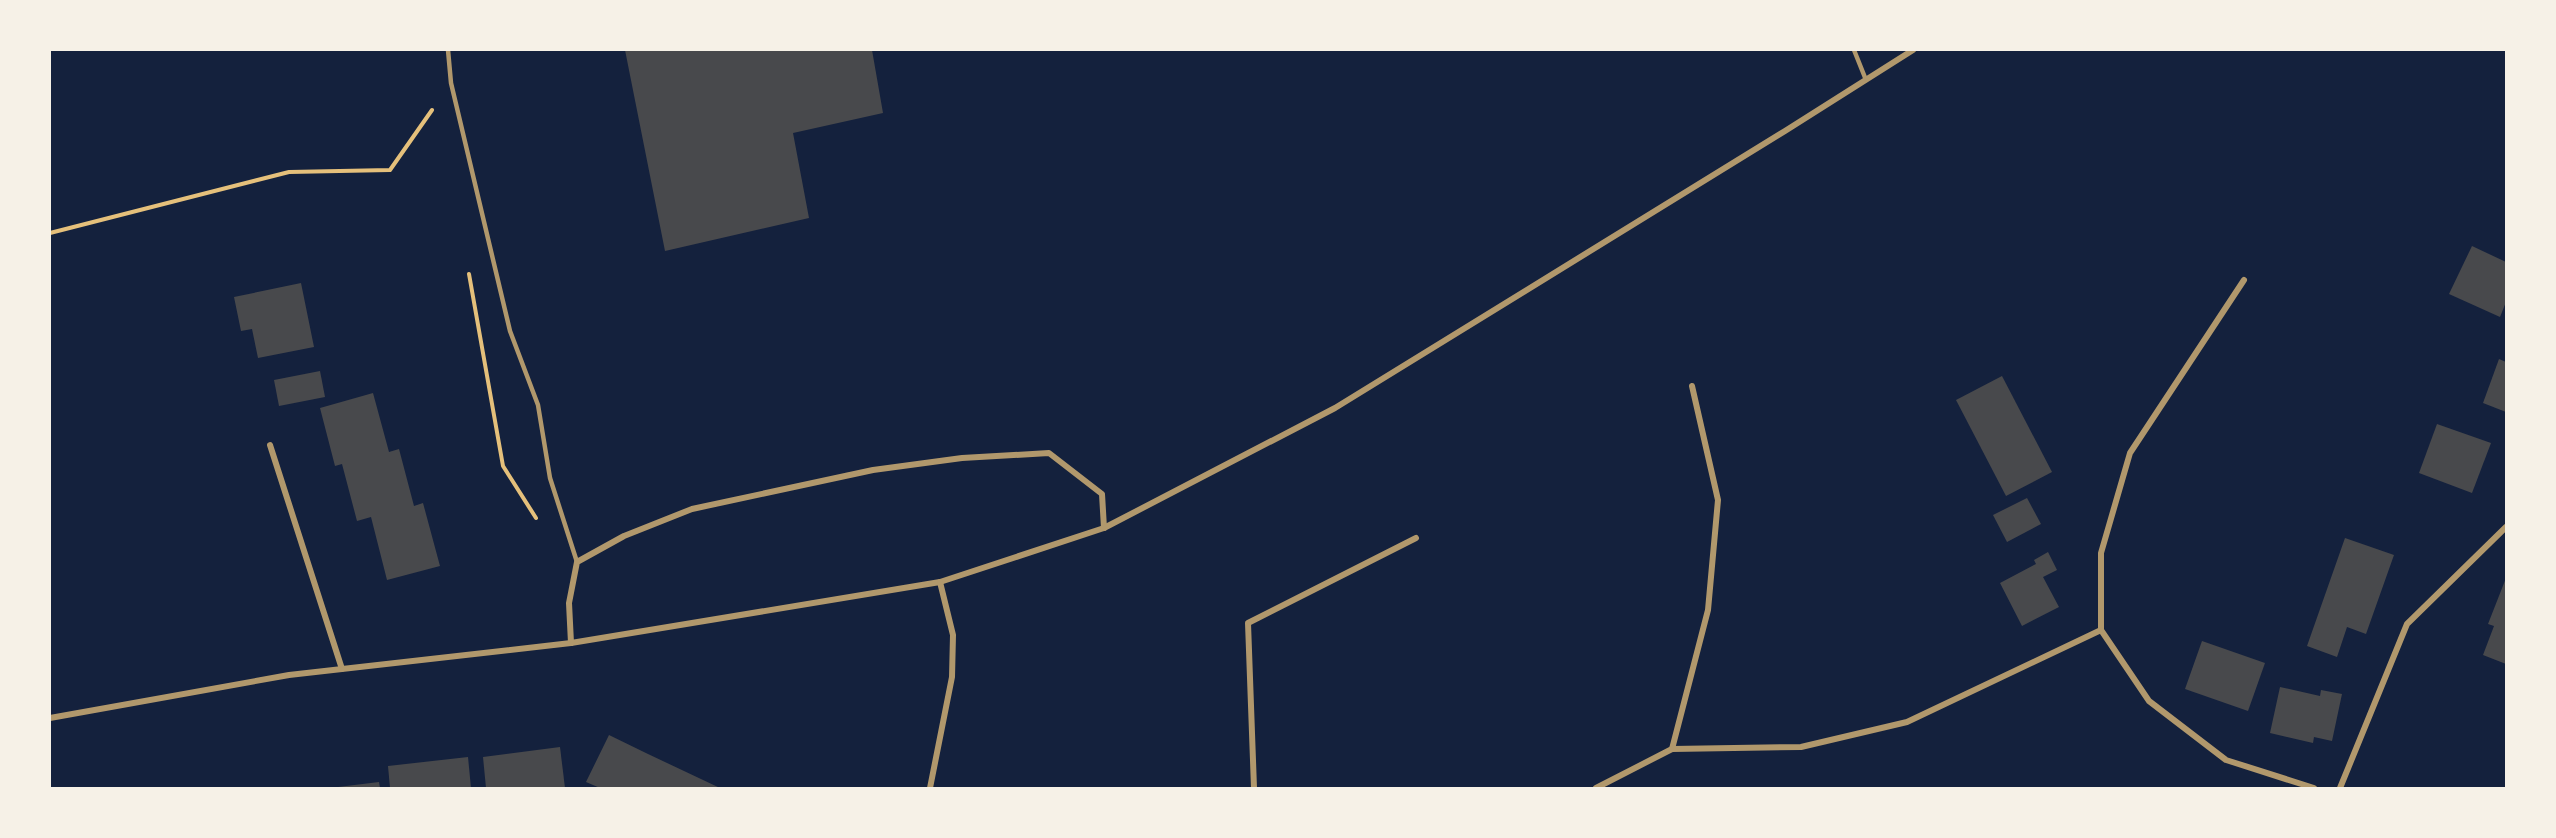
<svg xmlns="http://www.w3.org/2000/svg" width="2556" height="838" font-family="'Noto Serif',serif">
<rect width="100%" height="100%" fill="#14213d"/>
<g fill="#48494c">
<polygon points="625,50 872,50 883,113 793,133 809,218 665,251"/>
<polygon points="2472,246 2506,262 2506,302 2500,317 2449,294"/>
<polygon points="301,283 314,347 258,358 252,329 241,331 234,297"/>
<polygon points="2499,359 2506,362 2506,412 2483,403"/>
<polygon points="320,371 325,397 279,406 274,380"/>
<polygon points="2002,376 2052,472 2006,496 1956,400"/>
<polygon points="373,393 389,452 399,449 414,506 423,503 440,566 387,580 371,517 357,521 342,464 335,466 320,408"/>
<polygon points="2437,424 2491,443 2472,493 2419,473"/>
<polygon points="2027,498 2041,524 2007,542 1993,515"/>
<polygon points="2345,538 2394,555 2366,634 2347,627 2337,657 2307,646"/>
<polygon points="2048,552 2057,570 2043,577 2059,607 2022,626 2000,583 2036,564 2034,560"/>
<polygon points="2506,578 2506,664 2483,655 2494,626 2488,624"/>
<polygon points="2202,641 2265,663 2248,711 2185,689"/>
<polygon points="2280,687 2320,696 2321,690 2342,694 2332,741 2314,737 2313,743 2270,733"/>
<polygon points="609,735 648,754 720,788 600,788 586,782"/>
<polygon points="560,747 565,788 486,788 483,757"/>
<polygon points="468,757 471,788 390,788 388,766"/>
<polygon points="379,782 380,788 338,788 338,787"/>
</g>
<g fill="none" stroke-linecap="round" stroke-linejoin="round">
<g stroke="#e5c07b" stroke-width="4">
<polyline points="50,233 289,172 390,170 432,110"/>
<polyline points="469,274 503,466 536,518"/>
</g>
<g stroke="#b1986c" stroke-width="4.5">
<polyline points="448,50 451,83 510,331 538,405 550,478 577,562"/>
<polyline points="1854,50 1866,80"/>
</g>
<g stroke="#b1986c" stroke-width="6">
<polyline points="2244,280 2130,453 2101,553 2101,630 2149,701 2226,760 2314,788"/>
<polyline points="270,445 342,669"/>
<polyline points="571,643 569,603 577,562 624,536 692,509 873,470 962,458 1049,453 1102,494 1104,528"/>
<polyline points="50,718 289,675 571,643 940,582 1104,528 1335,408 1785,131 1913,50"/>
<polyline points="1672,749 1708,610 1718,500 1692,386"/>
<polyline points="930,788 952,677 953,635 940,582"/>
<polyline points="1254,788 1248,623 1416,538"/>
<polyline points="1596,788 1672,749 1801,747 1907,722 2101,630"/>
<polyline points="2340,788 2407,624 2506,527"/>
</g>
</g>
<rect width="2556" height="838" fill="none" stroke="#f6f1e7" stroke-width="102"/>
</svg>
